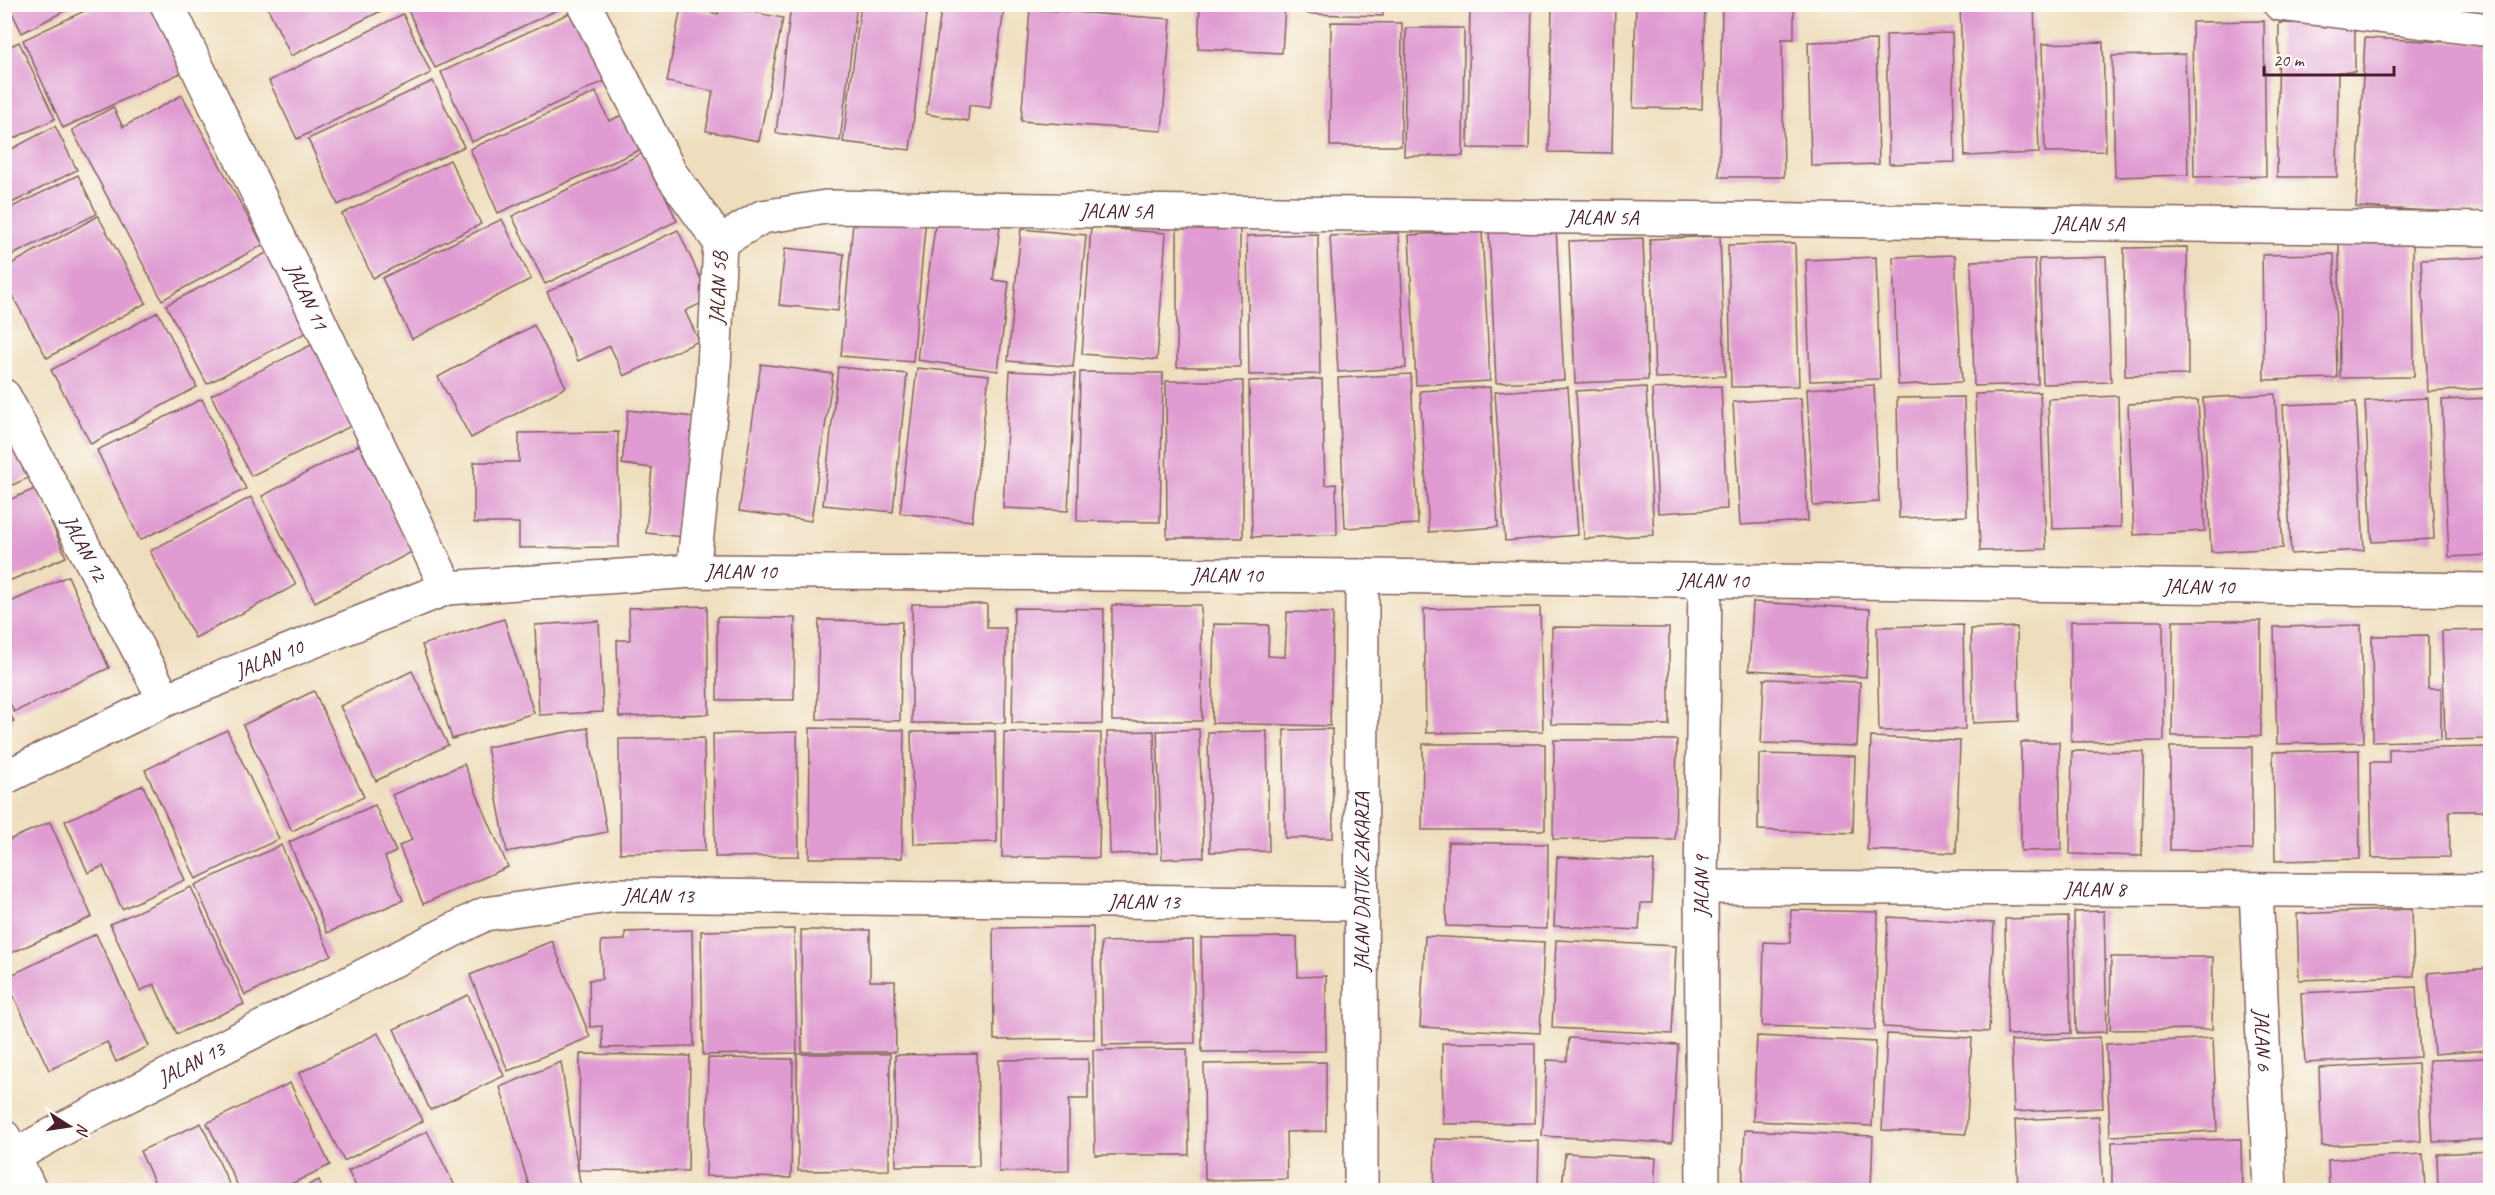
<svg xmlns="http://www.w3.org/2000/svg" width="2495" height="1195" font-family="Caveat,sans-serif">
<rect width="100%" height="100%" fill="#fdfcf7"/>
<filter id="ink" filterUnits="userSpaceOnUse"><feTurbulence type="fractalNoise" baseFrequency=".0167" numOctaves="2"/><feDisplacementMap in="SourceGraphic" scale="12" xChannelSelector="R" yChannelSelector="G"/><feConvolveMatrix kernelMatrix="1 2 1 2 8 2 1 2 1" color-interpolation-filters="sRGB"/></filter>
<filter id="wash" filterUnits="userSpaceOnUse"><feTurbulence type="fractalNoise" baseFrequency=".008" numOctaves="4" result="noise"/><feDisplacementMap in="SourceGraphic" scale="24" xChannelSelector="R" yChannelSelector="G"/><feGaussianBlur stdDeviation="1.35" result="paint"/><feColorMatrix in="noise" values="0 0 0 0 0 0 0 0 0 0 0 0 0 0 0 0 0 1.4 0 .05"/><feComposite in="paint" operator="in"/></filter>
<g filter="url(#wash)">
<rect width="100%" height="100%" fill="#efdebd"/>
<g id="blocks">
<g fill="#e09cd2">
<polygon points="8,4 78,4 22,33"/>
<polygon points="99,4 152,4 183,72 63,128 23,40"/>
<polygon points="266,4 395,4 291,56"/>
<polygon points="405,4 560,4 561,8 435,68"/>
<polygon points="791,4 857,4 840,141 776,133"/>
<polygon points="861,4 927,6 910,150 843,142"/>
<polygon points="942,4 972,4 1004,9 990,108 969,105 968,121 926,114"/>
<polygon points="1309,4 1383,4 1383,16 1308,14"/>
<rect x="1390" y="4" width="64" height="3"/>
<polygon points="1470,4 1532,4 1529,149 1468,148"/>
<polygon points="1552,4 1615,4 1612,153 1549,152"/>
<polygon points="1636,4 1705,4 1702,109 1633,108"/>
<polygon points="1722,4 1794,4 1794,39 1782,39 1784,177 1719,177"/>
<polygon points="1960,4 2034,4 2039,153 1965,156"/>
<polygon points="1200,5 1285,5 1282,53 1198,49"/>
<polygon points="720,6 783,18 759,141 706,131 713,91 667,82 681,7 718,14"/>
<polygon points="1030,9 1171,19 1162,131 1021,121"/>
<polygon points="576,10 607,80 472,142 441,72"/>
<polygon points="403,14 431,73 297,139 269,81"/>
<polygon points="2264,21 2266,176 2194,177 2192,22"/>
<polygon points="1331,22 1402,23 1401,146 1330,146"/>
<polygon points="2279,23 2355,24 2355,72 2338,72 2337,177 2277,177"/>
<polygon points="1406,28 1464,28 1463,156 1404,156"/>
<polygon points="1952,33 1955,162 1889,164 1886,35"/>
<polygon points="2365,38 2490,44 2490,214 2356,207"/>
<polygon points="1876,40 1879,164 1811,166 1808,42"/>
<polygon points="19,42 55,119 4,143 4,49"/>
<polygon points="2103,42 2106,151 2045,152 2042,44"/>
<polygon points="2185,54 2188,175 2115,177 2112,56"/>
<polygon points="433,81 464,147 338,205 308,139"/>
<polygon points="596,92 609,121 626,113 642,149 498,213 470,149"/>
<polygon points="182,95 263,245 162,300 72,130 113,107 123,127"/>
<polygon points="55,126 77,170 4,207 4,153"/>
<polygon points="645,152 677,221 545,284 512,216"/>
<polygon points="450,160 481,224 373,278 342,214"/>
<polygon points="78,175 97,214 4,259 4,211"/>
<polygon points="854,211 926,217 913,362 841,356"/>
<polygon points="98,216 146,303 47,358 4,281 4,268"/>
<polygon points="502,219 531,279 412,339 382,278"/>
<polygon points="936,219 1000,227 993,280 1009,282 998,371 917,360"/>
<polygon points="1091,227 1166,233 1157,360 1082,354"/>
<rect x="1177" y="227" width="63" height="140"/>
<polygon points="1556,227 1564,380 1496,383 1489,230"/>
<polygon points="1021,229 1086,235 1073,367 1008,361"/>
<polygon points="678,230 710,299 685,311 699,341 624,376 610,346 578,361 547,292"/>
<polygon points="1482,231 1490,381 1416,385 1409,235"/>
<polygon points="1399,233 1406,368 1338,372 1330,236"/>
<polygon points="1318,234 1320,374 1249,375 1247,236"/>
<polygon points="1720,236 1725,376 1655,378 1650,239"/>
<polygon points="1643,238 1648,380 1575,383 1569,241"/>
<polygon points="2339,242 2413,242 2414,377 2340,378"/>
<polygon points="1795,243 1799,386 1731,387 1728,245"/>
<polygon points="2187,247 2188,375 2125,376 2124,248"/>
<polygon points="785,248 844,254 838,311 779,305"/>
<polygon points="270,251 311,330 207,384 166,305"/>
<polygon points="2334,254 2337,378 2264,380 2262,255"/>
<polygon points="1955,255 1962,382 1898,385 1893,257"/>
<polygon points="1876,257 1880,379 1810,381 1806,260"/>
<polygon points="2106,257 2111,382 2043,384 2039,259"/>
<polygon points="2490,257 2490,388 2428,392 2421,260"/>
<polygon points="2035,259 2038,384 1974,386 1971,261"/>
<polygon points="158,312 197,387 91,444 51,370"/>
<polygon points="534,325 566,387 471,438 438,377"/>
<polygon points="315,343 355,424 251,476 211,395"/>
<polygon points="761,364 833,374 811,521 739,511"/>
<polygon points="838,367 907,374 893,512 823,505"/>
<polygon points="917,368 989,375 972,521 900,513"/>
<polygon points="1010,371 1075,374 1068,511 1003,508"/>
<polygon points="1080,372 1163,373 1160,522 1077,521"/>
<polygon points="1411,374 1418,524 1345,528 1338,378"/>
<polygon points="1322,379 1325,485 1336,484 1337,535 1252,537 1249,381"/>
<polygon points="1166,381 1243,381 1243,538 1167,538"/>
<polygon points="1874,385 1879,502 1813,506 1807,389"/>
<polygon points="1721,386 1727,509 1658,513 1652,389"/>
<polygon points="1490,387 1498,527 1429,532 1420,391"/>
<polygon points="1568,387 1578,535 1505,541 1495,392"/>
<polygon points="1646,387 1654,535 1584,539 1576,391"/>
<polygon points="2040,392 2046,549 1980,551 1975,394"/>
<polygon points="2275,394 2283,548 2211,552 2203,398"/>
<polygon points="2118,396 2121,527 2052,529 2048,399"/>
<polygon points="1964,397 1967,516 1899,518 1897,398"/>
<polygon points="1801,398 1808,521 1740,525 1733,402"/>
<polygon points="2428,398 2434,539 2372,542 2365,401"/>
<polygon points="2490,398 2490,555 2449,557 2442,400"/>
<polygon points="202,399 246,489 140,540 97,450"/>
<polygon points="2198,400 2205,531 2134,535 2128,404"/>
<polygon points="2356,402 2364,550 2291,554 2283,405"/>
<polygon points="628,410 695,417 683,537 646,533 652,468 622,464"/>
<polygon points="4,424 30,477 4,489"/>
<polygon points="618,432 619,547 519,548 519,523 474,523 474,462 519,462 519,433"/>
<polygon points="359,445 412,552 315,602 262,496"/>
<polygon points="37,488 66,557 4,583 4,502"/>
<polygon points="251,497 296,585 195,638 150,551"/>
<polygon points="68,576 109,668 14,712 4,690 4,605"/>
<polygon points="1753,602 1870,609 1866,677 1749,670"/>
<polygon points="912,604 987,604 987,628 1006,628 1005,723 912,723"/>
<polygon points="1112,605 1201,605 1202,721 1112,721"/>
<polygon points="707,606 709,714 619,717 617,640 630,640 629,608"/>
<polygon points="1540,607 1543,731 1426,733 1424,609"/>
<polygon points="1014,608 1104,609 1102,724 1012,723"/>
<polygon points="1287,612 1333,613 1330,726 1212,723 1214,624 1269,625 1268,656 1285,657"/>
<polygon points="717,617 795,618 794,700 717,700"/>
<polygon points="504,619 534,713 452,739 422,645"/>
<polygon points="819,620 902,622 900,721 817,719"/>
<polygon points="599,621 603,712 539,715 535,625"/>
<polygon points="2071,621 2163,621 2164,741 2071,742"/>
<polygon points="2173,621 2261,621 2261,736 2172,736"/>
<polygon points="1963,625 1965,729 1879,731 1877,627"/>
<polygon points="2361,625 2364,742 2277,744 2274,627"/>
<polygon points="1552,627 1669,628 1669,725 1551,724"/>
<polygon points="2017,627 2019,721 1973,723 1971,629"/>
<polygon points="2490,630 2490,739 2445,740 2442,631"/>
<polygon points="2428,635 2428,688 2441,688 2441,740 2373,742 2372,636"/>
<polygon points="412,671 448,745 376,781 340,706"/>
<polygon points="1764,679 1860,682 1857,746 1761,743"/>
<polygon points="314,691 364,797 292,831 243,725"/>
<polygon points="4,704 14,721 4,726"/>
<polygon points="588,728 607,832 507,852 487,747"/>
<polygon points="810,728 904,730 902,858 809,858"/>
<polygon points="1199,729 1204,857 1162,859 1157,731"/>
<polygon points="1332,729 1333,838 1285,838 1284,730"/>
<polygon points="227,730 279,839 196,879 145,770"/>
<polygon points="995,731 997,842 914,844 911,732"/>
<polygon points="1154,731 1157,853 1110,854 1107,732"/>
<polygon points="1267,731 1269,851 1210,852 1208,732"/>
<polygon points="797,732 799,856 715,857 713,734"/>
<polygon points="1004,732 1101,733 1099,858 1002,857"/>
<polygon points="1871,737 1960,741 1956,853 1867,850"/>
<polygon points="704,738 705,851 620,853 619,739"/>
<polygon points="1554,740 1677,740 1675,840 1553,839"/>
<polygon points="2021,742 2059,742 2061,850 2021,851"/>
<polygon points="1423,744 1545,744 1545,830 1422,830"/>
<rect x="2170" y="747" width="82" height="103"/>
<polygon points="2490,747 2490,811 2449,811 2450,857 2372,858 2370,762 2389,762 2389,749"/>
<polygon points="2359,750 2360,859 2275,861 2273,752"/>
<polygon points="2072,751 2144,752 2142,856 2070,854"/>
<polygon points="1759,754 1855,756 1853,833 1758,830"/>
<polygon points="464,764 508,867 423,904 399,846 412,840 392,795"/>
<polygon points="143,785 185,880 122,909 103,866 88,873 65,821"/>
<polygon points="375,805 396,852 385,857 403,900 327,933 289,842"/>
<polygon points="50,822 92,917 9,954 4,943 4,842"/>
<polygon points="1448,842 1548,844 1547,929 1446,926"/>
<polygon points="281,845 331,955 245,995 195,885"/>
<polygon points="1557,857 1654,861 1652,903 1641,903 1639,930 1554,926"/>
<polygon points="191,887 244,1004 177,1034 154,984 140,991 110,924"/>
<polygon points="2412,909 2414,976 2299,980 2297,914"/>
<polygon points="1791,910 1878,912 1875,1030 1762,1026 1764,942 1790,943"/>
<polygon points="2104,911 2107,1032 2076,1033 2074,912"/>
<polygon points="1888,917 1994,923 1989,1032 1883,1027"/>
<polygon points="2068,917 2071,1033 2007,1035 2005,919"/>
<polygon points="1093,927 1094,1039 994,1040 993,928"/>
<polygon points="794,929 797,1053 703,1055 701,931"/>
<polygon points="692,930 694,1046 603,1048 602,1026 590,1027 589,980 602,979 601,941 625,940 625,932"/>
<polygon points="801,930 870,930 870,981 895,981 896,1052 802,1052"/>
<polygon points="96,934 149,1046 116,1062 107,1042 49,1070 5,978"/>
<polygon points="1425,936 1544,942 1540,1033 1420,1027"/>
<polygon points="1297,937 1298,977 1326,976 1326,1051 1202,1052 1201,938"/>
<polygon points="1193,940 1195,1043 1103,1045 1101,942"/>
<polygon points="1556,940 1676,946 1672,1034 1552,1028"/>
<polygon points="552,941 590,1037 508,1071 470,975"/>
<polygon points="2111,957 2213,957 2212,1029 2110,1030"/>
<polygon points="2490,968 2490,1050 2434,1054 2428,973"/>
<polygon points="2416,987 2420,1057 2305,1063 2301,993"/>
<polygon points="468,995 504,1076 430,1110 394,1029"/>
<polygon points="378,1033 423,1121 344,1161 299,1073"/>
<polygon points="1887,1034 1972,1038 1966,1134 1882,1130"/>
<polygon points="1757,1036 1876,1042 1872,1126 1753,1121"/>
<polygon points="2100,1037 2103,1108 2014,1112 2011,1041"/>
<polygon points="1569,1038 1678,1045 1672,1143 1542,1136 1547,1060 1567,1061"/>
<polygon points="2213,1038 2217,1131 2110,1136 2106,1044"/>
<polygon points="1442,1043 1535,1043 1535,1123 1443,1124"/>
<polygon points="1187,1049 1189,1155 1095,1155 1093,1050"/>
<polygon points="580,1054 690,1056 688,1171 578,1170"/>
<polygon points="797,1054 890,1054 889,1170 798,1171"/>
<polygon points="977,1054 979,1166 896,1166 895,1055"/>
<polygon points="708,1058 793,1059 791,1178 706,1176"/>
<polygon points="2490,1058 2490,1139 2433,1142 2429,1060"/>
<polygon points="1088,1059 1088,1099 1069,1099 1069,1171 999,1172 999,1060"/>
<polygon points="561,1062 581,1189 530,1190 500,1087"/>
<polygon points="1326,1062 1326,1131 1286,1132 1287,1179 1205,1180 1204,1064"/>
<polygon points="2418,1063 2421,1141 2322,1146 2319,1068"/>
<polygon points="290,1083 330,1165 279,1190 240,1190 207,1123"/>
<polygon points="2099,1116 2103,1190 2018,1190 2015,1120"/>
<polygon points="201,1123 232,1190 158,1190 140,1151"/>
<polygon points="1745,1130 1873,1136 1871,1190 1742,1190"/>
<polygon points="427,1131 457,1190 358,1190 348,1171"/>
<polygon points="1435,1139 1539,1141 1538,1190 1434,1190"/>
<polygon points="2241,1139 2242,1190 2112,1190 2112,1142"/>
<polygon points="2490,1151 2490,1190 2438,1190 2437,1154"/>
<polygon points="1565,1153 1656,1158 1654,1190 1562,1190"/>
<polygon points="2423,1154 2425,1190 2329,1190 2328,1160"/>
<polygon points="319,1180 323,1190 297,1190"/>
</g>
</g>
</g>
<g filter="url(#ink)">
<use href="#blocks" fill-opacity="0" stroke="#84625e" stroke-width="1.5"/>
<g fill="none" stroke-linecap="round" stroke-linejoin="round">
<g stroke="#84625e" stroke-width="36">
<g id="minor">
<path id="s1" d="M167,4L447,588"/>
<polyline points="584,4 671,174 720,242 713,388 693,571"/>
<polyline points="2280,4 2490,30"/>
<path id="s2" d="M720,242L762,217L826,207L2490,229"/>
<path id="s3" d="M4,396L165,700"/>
<path id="s4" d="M4,778L165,700L447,588L693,571L1362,576L2490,590"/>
<path id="s5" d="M1701,887L2490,891"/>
<path id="s6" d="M2256,890L2270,1190"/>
<polyline points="4,1137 30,1190"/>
<path id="s7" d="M14,1156L66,1127L485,914L616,895L1362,904"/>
<path id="s8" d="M1361,1190L1362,576"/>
<path id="s9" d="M1703,1190L1701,887L1705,580"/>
</g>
</g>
<use href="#minor" stroke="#fff" stroke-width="33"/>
</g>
</g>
<g text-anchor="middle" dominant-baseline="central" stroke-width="5" stroke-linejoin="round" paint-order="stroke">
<g font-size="21" fill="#4a1f2b" stroke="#fdfcf7">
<text stroke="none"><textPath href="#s2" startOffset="404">JALAN 5A</textPath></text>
<text stroke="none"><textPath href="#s2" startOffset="890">JALAN 5A</textPath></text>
<text stroke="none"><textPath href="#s2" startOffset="1376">JALAN 5A</textPath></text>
<text transform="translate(718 288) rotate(-87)">JALAN 5B</text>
<text stroke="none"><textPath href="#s1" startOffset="324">JALAN 11</textPath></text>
<text stroke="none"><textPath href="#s3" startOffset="172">JALAN 12</textPath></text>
<text stroke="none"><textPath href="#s4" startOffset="777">JALAN 10</textPath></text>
<text stroke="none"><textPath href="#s4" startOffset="1263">JALAN 10</textPath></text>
<text stroke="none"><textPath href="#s4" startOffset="1749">JALAN 10</textPath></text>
<text stroke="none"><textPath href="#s4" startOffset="2235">JALAN 10</textPath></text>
<text stroke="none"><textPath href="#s4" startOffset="291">JALAN 10</textPath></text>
<text stroke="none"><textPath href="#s8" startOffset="308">JALAN DATUK ZAKARIA</textPath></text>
<text stroke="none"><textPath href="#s9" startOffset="304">JALAN 9</textPath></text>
<text stroke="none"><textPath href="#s5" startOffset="394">JALAN 8</textPath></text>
<text stroke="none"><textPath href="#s7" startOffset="704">JALAN 13</textPath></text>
<text stroke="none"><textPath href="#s7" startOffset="1190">JALAN 13</textPath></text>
<text stroke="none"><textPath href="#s6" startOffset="150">JALAN 6</textPath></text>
<text stroke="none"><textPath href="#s7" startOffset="200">JALAN 13</textPath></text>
</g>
</g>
<rect width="2495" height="1195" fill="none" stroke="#fdfcf7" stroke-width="24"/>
<g transform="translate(69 1126) rotate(102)" stroke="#fdfcf7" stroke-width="4.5" paint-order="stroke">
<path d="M0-4.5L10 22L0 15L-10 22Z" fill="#4a1f2b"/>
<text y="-9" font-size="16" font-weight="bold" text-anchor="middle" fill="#4a1f2b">N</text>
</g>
<path d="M2264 66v9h130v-9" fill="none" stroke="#4a1f2b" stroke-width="3"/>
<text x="2273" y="66" font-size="18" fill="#4a1f2b" stroke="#fdfcf7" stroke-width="4.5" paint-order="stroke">20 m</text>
</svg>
